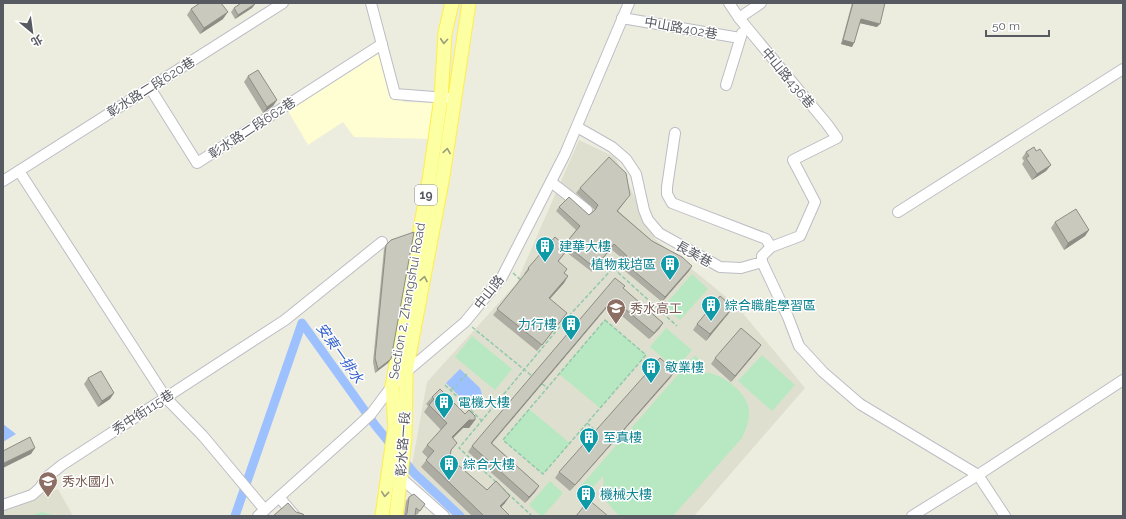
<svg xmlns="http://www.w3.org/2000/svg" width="1126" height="519" font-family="Raleway,'Noto Sans TC',sans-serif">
<rect width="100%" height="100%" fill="#ededdf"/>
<polygon fill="#fffdd2" points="383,51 395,86 404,102 438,103 432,139 354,137 343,122 308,145 288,111"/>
<g fill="#dfdfcf">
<polygon points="579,140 615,157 655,239 736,305 805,388 694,516 464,516 412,465 427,382 516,284"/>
<polygon points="58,489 73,516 3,516 3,508"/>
</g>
<g fill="#b8e8c1">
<polygon points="692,274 708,289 680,320 664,306"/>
<polygon points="605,320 646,355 600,408 559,374"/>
<polygon points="666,328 692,350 676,369 650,347"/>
<polygon points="472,336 512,369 495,390 455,357"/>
<path d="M695,355L702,362L691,375C697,374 704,372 710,373C726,377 747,393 749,410C750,420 746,429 742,438L673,516H619L604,499L603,476L588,493L580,487Z"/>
<polygon points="762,355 795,385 772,411 738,381"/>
<polygon points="529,409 570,443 543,474 503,440"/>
<polygon points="550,481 563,493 543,516 541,516 529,505"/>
<polygon points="42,512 57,516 29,516"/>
</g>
<g fill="#9dc1ff">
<polygon points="460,369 480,388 482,394 480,401 472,409 446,383"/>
<polygon points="3,424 16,434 3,442"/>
</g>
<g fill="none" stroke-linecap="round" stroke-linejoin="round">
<polyline stroke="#9dc1ff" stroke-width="9" points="235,516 302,323 375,425 414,473 460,516"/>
<g stroke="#bcbdc5" stroke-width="12">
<g id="minor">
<polyline points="371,3 395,94 447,98"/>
<polyline points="622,18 740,38"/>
<polyline points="739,18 761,3"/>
<polyline points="726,85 742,33"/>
<polyline points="150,88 197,163 382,44"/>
<polyline points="577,127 612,147 626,159 636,174 644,210 648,220 659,233 720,267 741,268 762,262 762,256 771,247 800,236 815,202 793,160 837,138 827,124 739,18 729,3"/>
<polyline points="675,133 667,187 667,194 672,203 766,239 771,247"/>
<polyline points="19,171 166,398 203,436 265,510"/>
<polyline points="3,181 283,3"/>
<polyline points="551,182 587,210"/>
<polyline points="898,212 1123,69"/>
<polyline points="762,262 788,317 799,346 823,372 860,404 978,475 1005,516"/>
<polyline points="401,478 444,516"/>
<polyline points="279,497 295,516"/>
<polyline points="3,505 32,495 40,488 47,477 62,465 285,320 382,242"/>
<polyline points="258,516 355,429 371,414 392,386 406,372 465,322 502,277 565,154 629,3"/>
<polyline points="912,516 978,475 1123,380"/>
</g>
</g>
<g stroke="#ffef46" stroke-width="15">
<g id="major">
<polyline points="382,516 395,426 392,386 430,174 441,98 445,33 452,3"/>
<polyline points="396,516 405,439 406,372 443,176 469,3"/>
</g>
</g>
<g stroke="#91c9ac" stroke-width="1.5" stroke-dasharray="4 2" stroke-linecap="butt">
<polyline points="513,273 521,280"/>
<polygon points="605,320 646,355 543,474 503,440"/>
<polyline points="472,327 532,376"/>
<polyline points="460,381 467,374"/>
<polyline points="542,384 548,388"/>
<polyline points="445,385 482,421"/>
<polyline points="451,390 457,385"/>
<polyline points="587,423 596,431"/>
<polyline points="496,482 459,448 567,318 613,268 677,326"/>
<polyline points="503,489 532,516"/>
</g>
<use href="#minor" stroke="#fff" stroke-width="10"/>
<use href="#major" stroke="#fcffa2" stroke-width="13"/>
</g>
<g fill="#aeada3">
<polygon points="852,3 885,3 877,27 860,23 852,47 841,44"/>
<polygon points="255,4 252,8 235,19 231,12 234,8"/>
<polygon points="191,9 223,19 200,34 187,15"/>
<polygon points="248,76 277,100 273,106 263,113 244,82"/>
<polygon points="1036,151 1051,165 1046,171 1032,180 1022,164 1024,161 1022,158 1026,152"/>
<polygon points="580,188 627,199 618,211 652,241 692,266 689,271 662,302 619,266 624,260 611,249 592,272 566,252 558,262 564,273 568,276 564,283 550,299 563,319 537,351 493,315 525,275 524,274 528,268 564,245 576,230 556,211 559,207 589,215 594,211 595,210 576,193"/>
<polygon points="1055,222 1089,230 1085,236 1064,250 1051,228"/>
<polygon points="386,245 391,359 388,363 375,373 373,362 384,249"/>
<polygon points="623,289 663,323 659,329 649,339 609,305 492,443 539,486 535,492 525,503 468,452 472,446"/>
<polygon points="733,307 706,341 693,330 697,324"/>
<polygon points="757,351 731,382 711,364 715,358"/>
<polygon points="671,377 570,491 555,478 559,472"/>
<polygon points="88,378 114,393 110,399 98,407 84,384"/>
<polygon points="432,397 465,414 475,420 469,428 463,428 453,438 451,452 450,458 487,490 505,503 501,507 510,516 472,516 421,467 428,458 422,452 427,445 441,430 424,412 428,406 426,404"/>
<polygon points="409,497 425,504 417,515 416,514 415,516 404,516 406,501"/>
</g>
<g fill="#8d8d85">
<polygon points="255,4 252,8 235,19 238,15"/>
<polygon points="228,12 223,19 200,34 204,28"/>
<polygon points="861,19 880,24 877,27 859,23"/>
<polygon points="843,40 854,43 852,47 841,44"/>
<polygon points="277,100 273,106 263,113 267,107"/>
<polygon points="1051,165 1046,171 1032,180 1037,174"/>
<polygon points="1089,230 1085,236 1064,250 1068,243"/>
<polygon points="692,266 689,271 662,302 665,297"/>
<polygon points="568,276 564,283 545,304 549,298"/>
<polygon points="613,299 609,305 487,449 491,443"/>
<polygon points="733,307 729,313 706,341 710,334"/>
<polygon points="663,323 659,329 649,339 654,333"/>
<polygon points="761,345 757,351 731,382 735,376"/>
<polygon points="391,359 388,363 375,373 378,369"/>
<polygon points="675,371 671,377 570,491 575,485"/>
<polygon points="114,393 110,399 98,407 102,401"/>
<polygon points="469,420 475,420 469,428 463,428 447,444 452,437"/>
<polygon points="35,448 31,454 3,468 3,465 4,463"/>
<polygon points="539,486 535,492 525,503 529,497"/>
<polygon points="510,496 505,503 495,514 500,506"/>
</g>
<g fill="#cac9be" stroke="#8d8d85">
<polygon points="200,3 221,3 228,12 204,28 191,9"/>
<polygon points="241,3 254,3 255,4 238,15 234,8"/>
<polygon points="853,3 885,3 880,24 861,19 854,43 843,40"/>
<polygon points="258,70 277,100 267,107 248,76"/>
<polygon points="1034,147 1036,151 1040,149 1051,165 1037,174 1026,158 1029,156 1026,152"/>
<polygon points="609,157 626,173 630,195 617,211 652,241 682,257 692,266 665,297 622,261 627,256 614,244 595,268 565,244 580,226 559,207 569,197 589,215 595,210 598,205 580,188"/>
<polygon points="1076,209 1089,230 1068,243 1055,222"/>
<polygon points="414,232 391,359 378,369 375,358 386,245 391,240"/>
<polygon points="555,237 568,249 558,261 567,269 564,273 568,276 549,298 567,313 542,345 497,309 529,269 528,268"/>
<polygon points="615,278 625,286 623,288 663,323 654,333 613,299 491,443 539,486 529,497 472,446"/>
<polygon points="720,296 733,307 710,334 697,324"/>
<polygon points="741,328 761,345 735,376 715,358"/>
<polygon points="660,358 675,371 575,485 559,472"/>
<polygon points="101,371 114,393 102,401 88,378"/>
<polygon points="440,389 465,414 469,410 475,416 475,420 469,420 452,437 457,443 451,450 450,458 487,490 496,481 510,496 500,506 510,516 484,516 426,460 434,451 427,445 447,423 429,405 434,399 432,397"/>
<polygon points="30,437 35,448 4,463 3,461 3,451"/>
<polygon points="414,494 425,504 420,511 416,508 415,516 405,516 407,513 409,497"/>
<polygon points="589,500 608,516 576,516"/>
<polygon points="288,503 296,512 303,514 305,516 273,516"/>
</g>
<defs><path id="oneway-chevron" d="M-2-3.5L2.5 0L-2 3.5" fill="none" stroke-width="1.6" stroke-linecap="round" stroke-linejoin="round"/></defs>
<g stroke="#9a9c7c">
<use href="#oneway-chevron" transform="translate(444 41) rotate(94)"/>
<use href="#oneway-chevron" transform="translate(447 151) rotate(-81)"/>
<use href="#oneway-chevron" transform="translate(424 279) rotate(-79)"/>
<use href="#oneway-chevron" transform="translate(385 494) rotate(96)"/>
</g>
<defs>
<g id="building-pin" transform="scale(1)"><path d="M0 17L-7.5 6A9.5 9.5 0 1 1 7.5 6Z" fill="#0f9aa8" stroke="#fff"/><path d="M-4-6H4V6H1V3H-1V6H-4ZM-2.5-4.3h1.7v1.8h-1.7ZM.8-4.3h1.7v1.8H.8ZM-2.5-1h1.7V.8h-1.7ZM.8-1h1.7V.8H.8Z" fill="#fff"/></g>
<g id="school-pin" transform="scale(1)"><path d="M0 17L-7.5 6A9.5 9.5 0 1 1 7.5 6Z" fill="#8d6e63" stroke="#fff"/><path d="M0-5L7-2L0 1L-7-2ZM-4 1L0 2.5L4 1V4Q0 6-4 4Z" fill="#fff"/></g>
</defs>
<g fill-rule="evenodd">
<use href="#building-pin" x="545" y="246"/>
<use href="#building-pin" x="670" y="264"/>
<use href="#building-pin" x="711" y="305"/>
<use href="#school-pin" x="616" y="308"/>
<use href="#building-pin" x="571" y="324"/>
<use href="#building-pin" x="651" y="367"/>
<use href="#building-pin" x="444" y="402"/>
<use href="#building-pin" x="589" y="437"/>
<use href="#building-pin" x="449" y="464"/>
<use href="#school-pin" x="48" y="481"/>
<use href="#building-pin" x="586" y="494"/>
</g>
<g text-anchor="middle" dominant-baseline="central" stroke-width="3" stroke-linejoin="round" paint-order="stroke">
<rect fill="#fff" stroke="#8a8c91" stroke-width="1" x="415" y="185" width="22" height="20" rx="3"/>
<g font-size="12" font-weight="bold" fill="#585a62">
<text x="426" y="195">19</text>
</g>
<g font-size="13" fill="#585a62" stroke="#fff">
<text transform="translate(681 28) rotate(10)">中山路402巷</text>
<text transform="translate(788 78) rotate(50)">中山路436巷</text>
<text transform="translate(151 87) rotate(-32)">彰水路二段620巷</text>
<text transform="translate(252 128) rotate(-33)">彰水路二段662巷</text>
<text transform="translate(694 254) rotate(29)">長美巷</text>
<text transform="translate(489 292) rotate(-52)">中山路</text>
<text transform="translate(407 301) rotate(-80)">Section 2, Zhangshui Road</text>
<text transform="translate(143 412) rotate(-33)">秀中街115巷</text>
<text transform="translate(403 444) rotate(-86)">彰水路一段</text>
</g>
<g font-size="13" fill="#0d838f" stroke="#fff" text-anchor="start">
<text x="559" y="246">建華大樓</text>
<text x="656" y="264" text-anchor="end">植物栽培區</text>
<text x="725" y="305">綜合職能學習區</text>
<text x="557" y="324" text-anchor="end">力行樓</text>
<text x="665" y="367">敬業樓</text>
<text x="458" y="402">電機大樓</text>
<text x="603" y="437">至真樓</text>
<text x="463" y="464">綜合大樓</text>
<text x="600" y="494">機械大樓</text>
</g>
<g font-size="13" fill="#785e54" stroke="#fff" text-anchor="start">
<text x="630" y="308">秀水高工</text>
<text x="62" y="481">秀水國小</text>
</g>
<g font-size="14" font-style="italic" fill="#3561cd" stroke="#fff">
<text transform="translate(340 353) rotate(55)">安東一排水</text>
</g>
</g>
<rect width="1126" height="519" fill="none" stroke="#585a62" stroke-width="8"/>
<g transform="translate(32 32) rotate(151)" stroke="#ffffff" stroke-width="3" paint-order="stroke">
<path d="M0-3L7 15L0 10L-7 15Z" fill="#585a62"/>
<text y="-6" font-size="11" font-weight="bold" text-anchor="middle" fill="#585a62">北</text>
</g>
<path d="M986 30v6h63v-6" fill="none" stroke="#585a62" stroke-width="2"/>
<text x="992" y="30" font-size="12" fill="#585a62" stroke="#ffffff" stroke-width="3" paint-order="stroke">50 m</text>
</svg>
